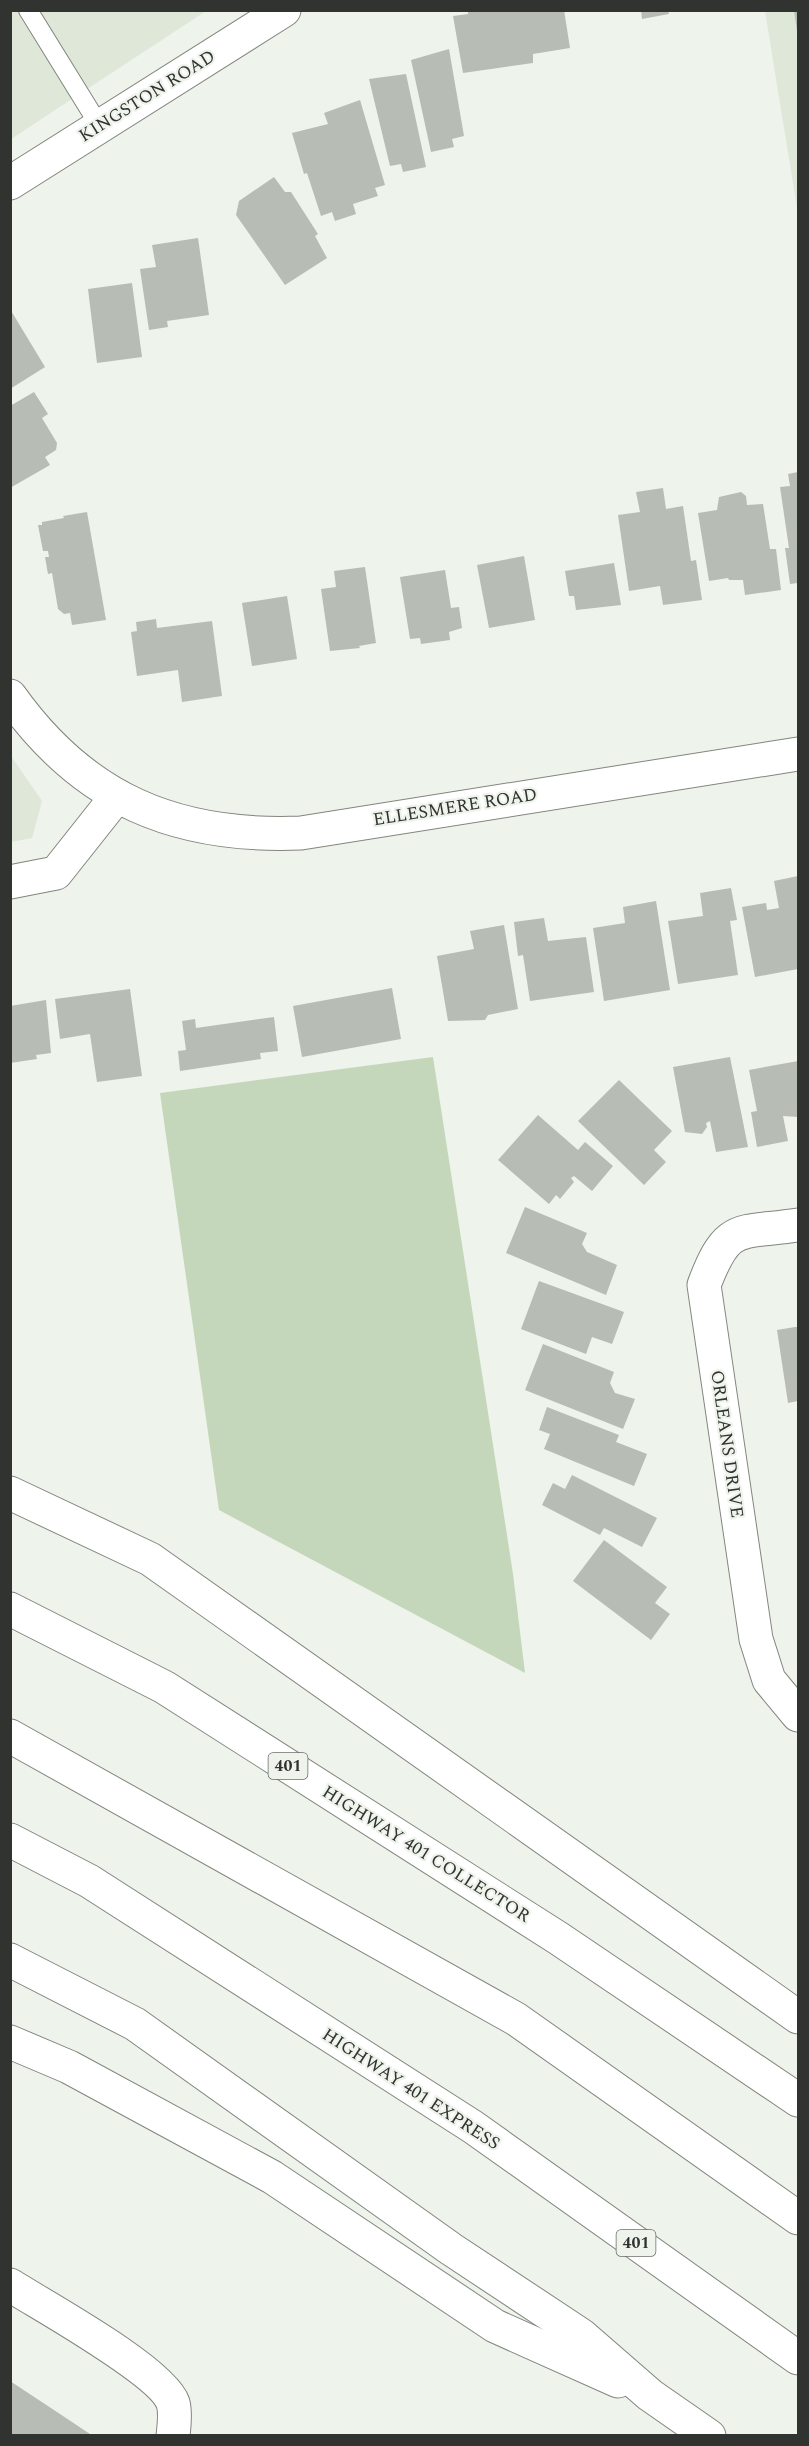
<svg xmlns="http://www.w3.org/2000/svg" width="809" height="2446" font-family="Spectral,serif">
<rect width="100%" height="100%" fill="#eef3eb"/>
<g fill="#dee7d8">
<polygon points="11,11 206,11 11,139"/>
<polygon points="765,11 798,11 798,215 798,214"/>
<polygon points="11,756 42,801 32,838 11,842"/>
</g>
<polygon fill="#c5d7ba" points="433,1057 513,1574 525,1673 219,1510 160,1093"/>
<g fill="#b7bcb4">
<polygon points="468,10 564,10 570,48 533,54 533,63 463,73 453,16 468,14"/>
<polygon points="641,10 668,10 669,14 642,19"/>
<polygon points="794,10 798,10 798,30 797,31"/>
<polygon points="449,49 464,136 452,139 454,147 431,152 411,60"/>
<polygon points="406,74 426,167 403,172 401,164 390,166 369,79"/>
<polygon points="360,100 385,185 375,188 378,196 353,204 356,214 335,221 332,212 321,216 307,173 304,174 292,133 328,124 324,113"/>
<polygon points="274,177 285,192 291,192 318,234 315,236 327,258 285,285 236,215 239,201"/>
<polygon points="198,238 209,315 167,321 168,327 149,330 140,269 156,267 152,245"/>
<polygon points="132,283 142,357 97,363 88,289"/>
<polygon points="10,309 45,367 10,389"/>
<polygon points="34,392 48,414 42,418 57,443 56,450 45,457 50,465 10,488 10,406"/>
<polygon points="798,472 798,583 790,584 785,548 789,548 780,487 790,486 788,474"/>
<polygon points="663,488 666,509 683,506 691,561 696,560 702,600 663,605 660,586 629,591 618,515 640,512 636,492"/>
<polygon points="741,492 746,496 747,505 763,504 770,549 776,549 781,590 745,595 743,580 729,580 728,578 709,581 698,513 717,510 719,497"/>
<polygon points="87,512 106,620 72,625 70,613 64,614 58,609 52,573 48,574 45,557 49,557 48,551 43,551 38,525 42,525 42,522 64,518 63,516"/>
<polygon points="524,556 535,620 489,628 477,565"/>
<polygon points="614,563 621,605 576,610 574,596 569,596 565,571"/>
<polygon points="365,567 376,643 359,646 360,648 330,651 321,589 336,587 334,571"/>
<polygon points="445,570 451,608 459,607 462,628 449,632 450,640 421,644 420,638 410,639 400,577"/>
<polygon points="287,596 297,659 252,666 242,603"/>
<polygon points="156,619 157,628 212,621 222,696 182,702 178,670 137,676 131,632 137,631 136,622"/>
<polygon points="798,876 798,969 755,977 742,907 766,903 767,910 779,908 774,881"/>
<polygon points="731,888 737,920 730,921 738,975 678,984 668,921 703,916 700,893"/>
<polygon points="656,901 670,990 604,1001 593,928 625,923 623,907"/>
<polygon points="544,918 548,941 586,937 594,992 530,1001 523,955 518,956 514,922"/>
<polygon points="504,925 518,1009 488,1015 485,1020 448,1021 437,956 474,949 470,931"/>
<polygon points="392,988 401,1039 302,1057 293,1006"/>
<polygon points="130,989 142,1076 97,1082 90,1034 60,1039 55,999"/>
<polygon points="46,1000 51,1053 36,1055 37,1059 10,1063 10,1006"/>
<polygon points="274,1017 278,1051 260,1053 261,1059 180,1071 178,1051 186,1050 182,1021 195,1019 196,1028"/>
<polygon points="730,1057 748,1147 716,1152 710,1121 706,1123 707,1127 702,1134 685,1132 673,1067"/>
<polygon points="798,1061 798,1117 783,1116 788,1141 757,1147 751,1112 757,1111 749,1070"/>
<polygon points="619,1080 672,1131 654,1150 666,1162 644,1185 578,1121"/>
<polygon points="538,1115 578,1150 585,1142 613,1166 592,1191 574,1176 571,1178 574,1182 560,1199 556,1195 549,1204 498,1160"/>
<polygon points="525,1207 587,1233 582,1244 587,1252 617,1265 606,1295 506,1253"/>
<polygon points="539,1281 624,1312 612,1344 592,1337 586,1354 521,1329"/>
<polygon points="795,1327 798,1327 798,1401 788,1403 777,1330"/>
<polygon points="543,1344 614,1372 610,1383 615,1393 635,1399 623,1429 525,1390"/>
<polygon points="547,1407 619,1435 616,1442 647,1454 634,1486 544,1449 550,1434 539,1430"/>
<polygon points="572,1475 657,1518 642,1547 604,1528 600,1535 542,1505 553,1483 565,1489"/>
<polygon points="604,1540 667,1587 655,1603 670,1614 651,1640 573,1581"/>
<polygon points="10,2381 60,2414 93,2436 10,2436"/>
</g>
<g fill="none" stroke-linecap="round" stroke-linejoin="round">
<g stroke="#81867e" stroke-width="20">
<polyline id="service" points="28,10 99,125"/>
</g>
<g stroke="#81867e" stroke-width="35">
<g id="minor">
<polyline points="10,882 56,873 117,796"/>
<path d="M798,1225C737,1234 728,1222 704,1285L756,1639L769,1680L798,1715"/>
<path d="M10,2285C43,2306 162,2371 173,2403C176,2413 174,2426 173,2436"/>
</g>
</g>
<g stroke="#81867e" stroke-width="35">
<polyline id="tertiary" points="10,183 284,10"/>
</g>
<g stroke="#81867e" stroke-width="35">
<path id="secondary" d="M10,696C84,800 176,838 301,833L798,754"/>
</g>
<g stroke="#81867e" stroke-width="35">
<g id="motorway">
<polyline points="10,1493 150,1559 798,2017"/>
<polyline points="10,1609 164,1687 558,1938 798,2100"/>
<polyline points="10,1736 516,2019 798,2218"/>
<polyline points="10,1840 89,1881 473,2127 798,2358"/>
<polyline points="10,1960 135,2024 451,2249 581,2335 650,2395 709,2436"/>
<polyline points="10,2042 69,2067 272,2177 495,2326 618,2381"/>
</g>
</g>
<use href="#service" stroke="#fff" stroke-width="18"/>
<use href="#minor" stroke="#fff" stroke-width="33"/>
<use href="#tertiary" stroke="#fff" stroke-width="33"/>
<use href="#secondary" stroke="#fff" stroke-width="33"/>
<use href="#motorway" stroke="#fff" stroke-width="33"/>
</g>
<g text-anchor="middle" dominant-baseline="central" stroke-width="4.5" stroke-linejoin="round" paint-order="stroke">
<g fill="#eef3eb" stroke="#6a6d68" stroke-width="1.5">
<rect x="268.5" y="1753" width="39" height="26" rx="4.5"/>
<rect x="616.5" y="2230" width="39" height="26" rx="4.5"/>
</g>
<g font-size="16" font-weight="bold" fill="#313330">
<text x="288" y="1766">401</text>
<text x="636" y="2243">401</text>
</g>
<g font-size="18" fill="#313330" stroke="#eef3eb">
<text transform="translate(147 96) rotate(-32)">KINGSTON ROAD</text>
<text transform="translate(455 807) rotate(-9)">ELLESMERE ROAD</text>
<text transform="translate(727 1444) rotate(82)">ORLEANS DRIVE</text>
<text transform="translate(426 1854) rotate(32)">HIGHWAY 401 COLLECTOR</text>
<text transform="translate(411 2089) rotate(33)">HIGHWAY 401 EXPRESS</text>
</g>
</g>
<rect width="809" height="2446" fill="none" stroke="#313330" stroke-width="24"/>
</svg>
